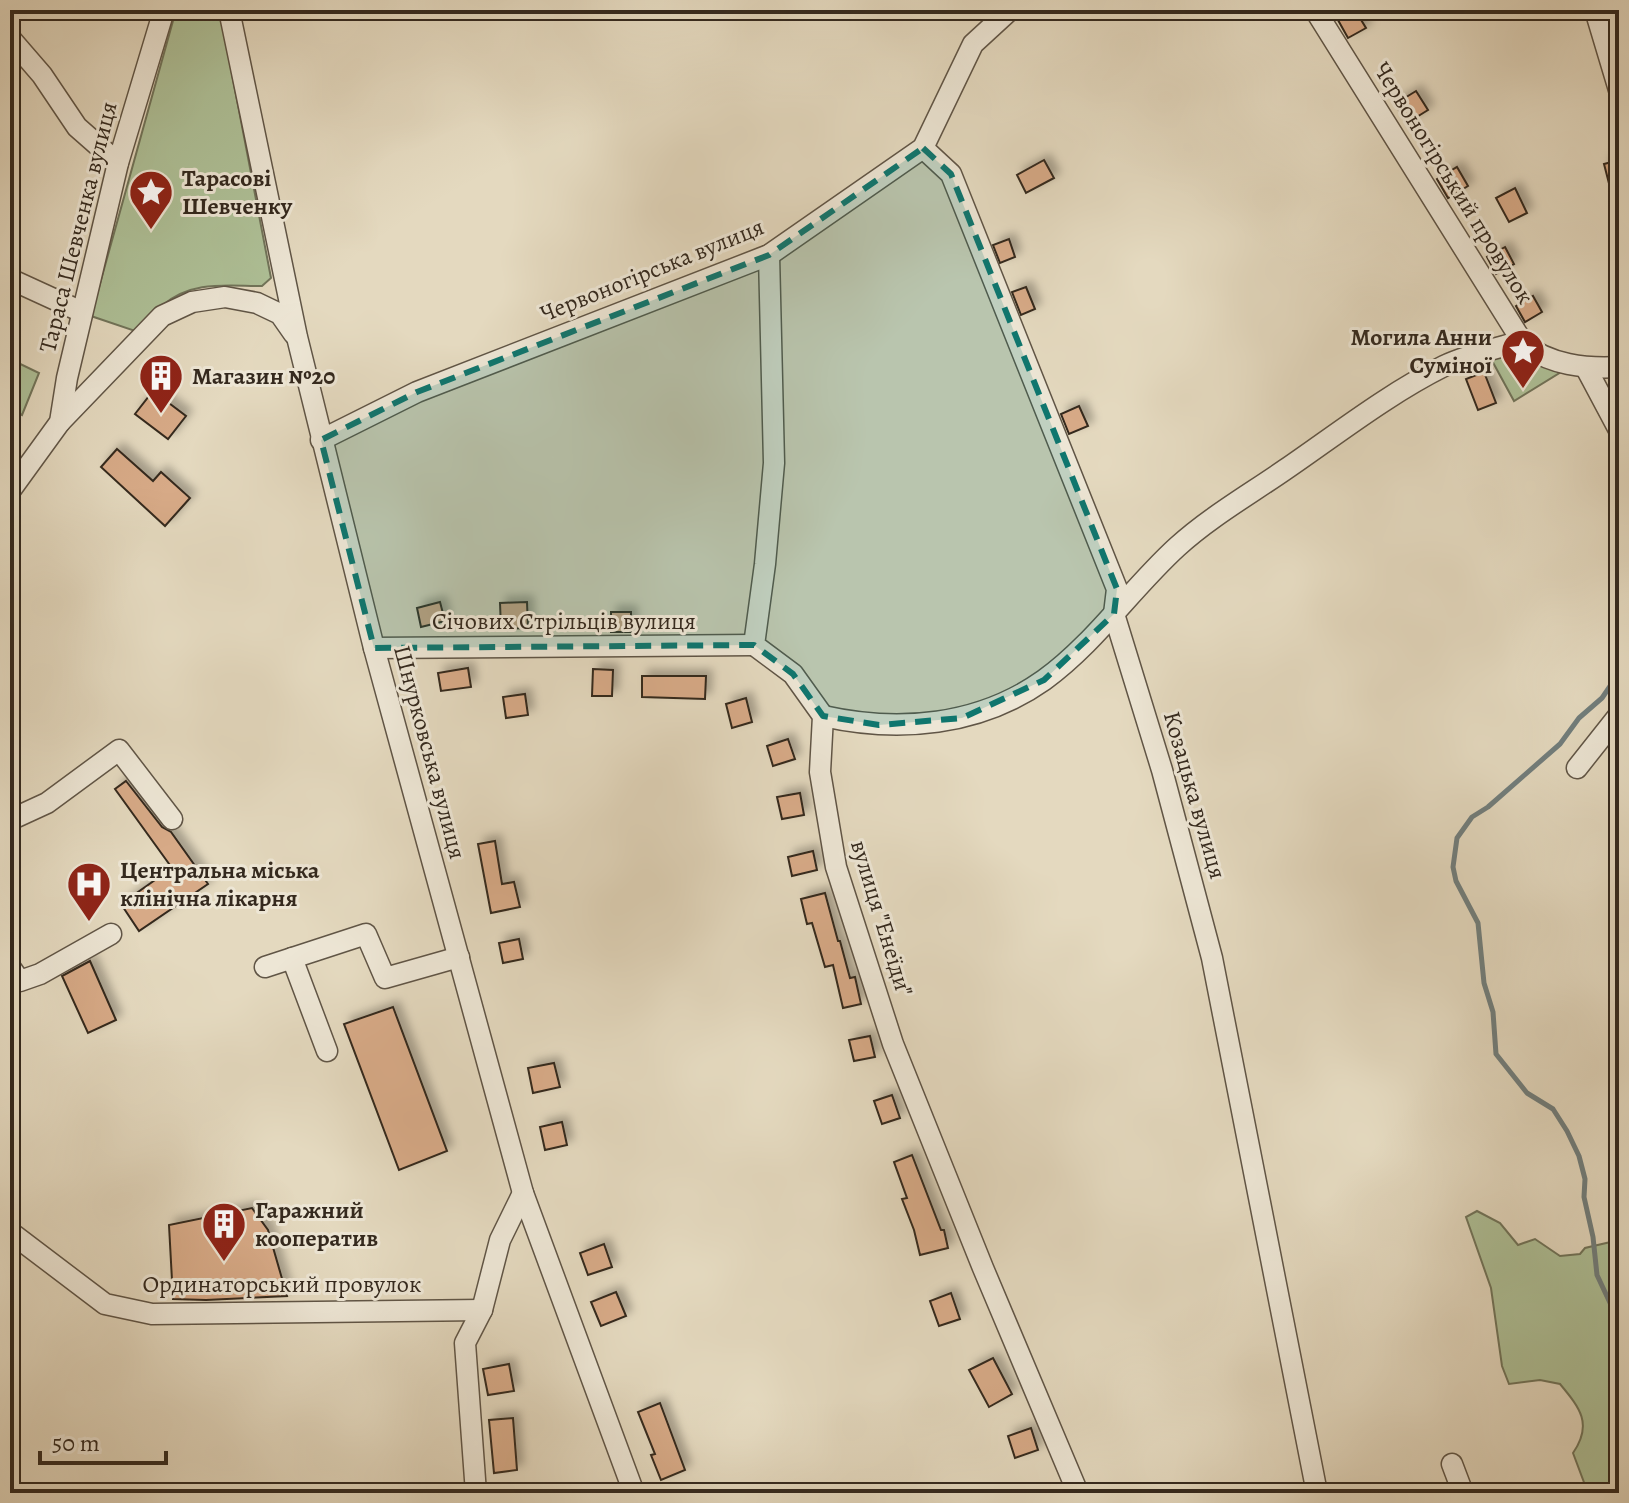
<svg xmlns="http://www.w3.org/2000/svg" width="1629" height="1503" font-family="Alegreya,serif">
<defs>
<filter id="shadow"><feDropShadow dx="6" dy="-6" stdDeviation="4" flood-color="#0004"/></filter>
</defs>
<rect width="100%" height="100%" fill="#e4d9bf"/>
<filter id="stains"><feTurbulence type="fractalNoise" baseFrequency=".0025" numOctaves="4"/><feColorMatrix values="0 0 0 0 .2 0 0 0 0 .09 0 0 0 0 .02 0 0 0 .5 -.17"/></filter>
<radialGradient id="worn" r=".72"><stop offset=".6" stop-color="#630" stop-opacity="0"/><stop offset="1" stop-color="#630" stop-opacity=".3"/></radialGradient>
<g fill="#aec097" stroke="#71745a" stroke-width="2">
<path d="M176,10L220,11L271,278L262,286C227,286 192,280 163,305C153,313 145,323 135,331L91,316Z"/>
<polygon points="1522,352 1561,372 1514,401 1490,357"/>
<polygon points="10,359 39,373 22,415 10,409"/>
<path d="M1477,1211L1500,1223L1518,1245L1535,1239L1560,1256L1580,1254L1585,1248L1619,1240V1493H1588L1573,1453C1593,1424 1580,1408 1560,1384L1540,1380L1509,1384L1502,1366L1491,1288L1466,1217Z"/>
</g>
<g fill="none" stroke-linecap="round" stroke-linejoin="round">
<polyline stroke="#717e7d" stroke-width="5" points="1619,673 1602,698 1579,718 1560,744 1488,807 1472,817 1457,838 1453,867 1456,881 1478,923 1484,983 1493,1012 1496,1054 1527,1093 1553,1109 1567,1131 1579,1156 1585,1179 1584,1197 1593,1237 1597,1275 1619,1322"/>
</g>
<g fill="#d7aa87" stroke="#34291e" stroke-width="2" filter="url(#shadow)">
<polygon points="1355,10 1366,28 1348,38 1338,20"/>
<polygon points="1416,91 1428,110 1407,123 1395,104"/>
<polygon points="1044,160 1054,178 1026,193 1017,175"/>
<polygon points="1619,160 1619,203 1614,203 1604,164"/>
<polygon points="1457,167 1468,186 1448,198 1437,179"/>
<polygon points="1515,188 1527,213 1509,222 1496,198"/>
<polygon points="1009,239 1015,257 1000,263 993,245"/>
<polygon points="1505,247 1514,264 1496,274 1487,257"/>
<polygon points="1026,287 1035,309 1021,315 1012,292"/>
<polygon points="1533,296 1542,312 1525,322 1516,306"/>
<polygon points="1484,372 1496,403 1478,410 1466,379"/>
<polygon points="153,391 186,416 168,439 135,414"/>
<polygon points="1079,406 1088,426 1069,434 1061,414"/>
<polygon points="117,449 153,481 161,472 190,498 165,526 101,467"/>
<polygon points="440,602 445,621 421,627 417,608"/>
<polygon points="527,602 528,628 501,629 500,603"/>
<rect x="611" y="612" width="20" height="20"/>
<polygon points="468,668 471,687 441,691 438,673"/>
<polygon points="593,669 613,670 612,696 592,696"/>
<polygon points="642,676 706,676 705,699 642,697"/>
<polygon points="525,694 528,715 506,718 503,697"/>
<polygon points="746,698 752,722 732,728 726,704"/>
<polygon points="788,739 795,759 773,766 767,746"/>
<polygon points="126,781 162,827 171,832 208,884 139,931 121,904 172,868 115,789"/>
<polygon points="800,793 804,815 782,819 777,797"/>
<polygon points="495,841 502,884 514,882 520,907 491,913 478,844"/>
<polygon points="813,851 817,870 792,876 788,857"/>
<polygon points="825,893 838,941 840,941 850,978 855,977 861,1004 843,1008 833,965 825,967 812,923 807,924 801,899"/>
<polygon points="519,939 523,959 503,963 499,943"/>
<polygon points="90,961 116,1020 88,1033 62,976"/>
<polygon points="393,1007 447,1151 399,1170 344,1024"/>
<polygon points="870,1036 875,1057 854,1061 849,1040"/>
<polygon points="554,1063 560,1087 533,1093 528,1068"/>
<polygon points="892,1095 900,1118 882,1124 874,1101"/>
<polygon points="562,1122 567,1145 545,1150 540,1127"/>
<polygon points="912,1155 941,1230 944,1230 948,1248 920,1255 914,1230 902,1199 907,1198 894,1162"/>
<polygon points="252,1208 268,1230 287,1296 206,1300 173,1299 169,1225"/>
<polygon points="604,1244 612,1267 588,1275 580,1253"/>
<polygon points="616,1292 626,1316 601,1326 591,1302"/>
<polygon points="951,1293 960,1319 939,1326 930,1301"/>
<polygon points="993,1358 1012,1394 989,1407 969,1370"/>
<polygon points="509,1364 514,1391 488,1395 483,1369"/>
<polygon points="660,1403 685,1470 661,1480 651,1455 655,1454 638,1412"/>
<polygon points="513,1418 517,1470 494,1473 489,1420"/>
<polygon points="1031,1428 1038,1450 1015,1458 1008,1436"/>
</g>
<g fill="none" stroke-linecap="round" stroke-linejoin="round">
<g stroke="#605546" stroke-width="23">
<g id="minor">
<polyline points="229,10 297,337 374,648 523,1193 634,1493"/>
<path d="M1315,10L1523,343C1548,365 1587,369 1619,367"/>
<polyline points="1595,10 1619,90"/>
<polyline points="10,38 42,75 77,127 118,163"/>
<polyline points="923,148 951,174 1117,589 1114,614 1162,770 1212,958 1317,1493"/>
<polyline points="769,255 774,463 765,564 754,645 793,674 823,716 820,772 836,867 893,1044 983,1268 1078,1493"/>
<polyline points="10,279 82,312"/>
<polyline points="1586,368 1619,430"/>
<polyline points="60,422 162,316 192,302 225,297 257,303 280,314 294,334"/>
<polyline points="321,440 417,392 769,255 923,148 973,44 1010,10"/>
<polyline points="10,491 60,422 67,378 118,163 164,10"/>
<polyline points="374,648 754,645"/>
<path d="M823,716C899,733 979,726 1044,680C1095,643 1131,589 1177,547C1210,517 1250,494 1286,469C1337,434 1388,394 1444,366C1467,355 1494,349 1519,342L1523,343"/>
<polyline points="1577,768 1619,715"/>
<polyline points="10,820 47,803 119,750 172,819"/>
<polyline points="292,958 327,1051"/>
<polyline points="10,967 20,981 40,974 111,934"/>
<polyline points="265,967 366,934 385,978 459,957"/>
<polyline points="10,1232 105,1304 152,1314 482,1310"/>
<polyline points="1452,1464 1463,1493"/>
<polyline points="476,1493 465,1343 482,1310 500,1240 523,1193"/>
</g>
</g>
<use href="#minor" stroke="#ede6d5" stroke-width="20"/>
</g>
<path fill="#0f766e" fill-opacity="0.2" stroke="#0f766e" stroke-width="6" stroke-dasharray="16 10" stroke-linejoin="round" d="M923,148L951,174L1117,589L1114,614L1044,680L962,718L879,725L823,716L793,674L754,645L374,648L321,440L417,392L769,255Z"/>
<defs>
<g id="sight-pin" transform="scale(2.3)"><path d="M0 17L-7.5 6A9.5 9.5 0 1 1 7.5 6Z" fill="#8f2418" stroke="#ede6d5"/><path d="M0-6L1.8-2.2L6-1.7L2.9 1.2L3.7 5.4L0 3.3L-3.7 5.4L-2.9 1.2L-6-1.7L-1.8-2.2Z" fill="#fff"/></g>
<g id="building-pin" transform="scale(2.3)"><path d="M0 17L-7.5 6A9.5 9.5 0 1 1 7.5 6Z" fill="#8f2418" stroke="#ede6d5"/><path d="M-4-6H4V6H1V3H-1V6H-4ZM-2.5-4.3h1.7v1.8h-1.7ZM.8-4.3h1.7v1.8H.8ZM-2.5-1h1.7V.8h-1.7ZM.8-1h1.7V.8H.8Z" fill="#fff"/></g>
<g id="hospital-pin" transform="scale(2.3)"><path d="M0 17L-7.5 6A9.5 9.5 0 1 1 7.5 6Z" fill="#8f2418" stroke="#ede6d5"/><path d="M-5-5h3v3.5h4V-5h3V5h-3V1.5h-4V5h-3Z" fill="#fff"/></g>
</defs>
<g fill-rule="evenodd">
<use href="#sight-pin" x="151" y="192"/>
<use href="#sight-pin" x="1523" y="351"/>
<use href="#building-pin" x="161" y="376"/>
<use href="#hospital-pin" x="89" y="884"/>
<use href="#building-pin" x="224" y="1224"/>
</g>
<g text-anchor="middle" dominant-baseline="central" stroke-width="6" stroke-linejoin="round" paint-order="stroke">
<g font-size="24" font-weight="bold" fill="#34291e" stroke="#ede6d5" text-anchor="start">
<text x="182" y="178">Тарасові<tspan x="182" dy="28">Шевченку</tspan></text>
<text x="1492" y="337" text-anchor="end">Могила Анни<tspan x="1492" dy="28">Суміної</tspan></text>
<text x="192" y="376">Магазин №20</text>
<text x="120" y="870">Центральна міська<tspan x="120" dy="28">клінічна лікарня</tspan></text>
<text x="255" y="1210">Гаражний<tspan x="255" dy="28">кооператив</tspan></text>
</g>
<g font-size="24" fill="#34291e" stroke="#ede6d5">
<text transform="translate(1454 183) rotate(58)">Червоногірський провулок</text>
<text transform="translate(78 227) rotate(-76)">Тараса Шевченка вулиця</text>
<text transform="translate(652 270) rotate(-22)">Червоногірська вулиця</text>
<text x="564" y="621">Січових Стрільців вулиця</text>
<text transform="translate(430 752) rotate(75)">Шнурковська вулиця</text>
<text transform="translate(1195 795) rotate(74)">Козацька вулиця</text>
<text transform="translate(882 918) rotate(73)">вулиця "Енеїди"</text>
<text x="282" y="1284">Ординаторський провулок</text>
</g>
</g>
<rect width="1629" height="1503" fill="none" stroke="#e4d9bf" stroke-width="40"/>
<rect x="12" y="12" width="1605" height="1479" fill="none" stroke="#34291e" stroke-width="4"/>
<rect x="20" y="20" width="1589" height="1463" fill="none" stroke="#34291e" stroke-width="2"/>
<path d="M40 1451v12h126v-12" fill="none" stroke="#34291e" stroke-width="4"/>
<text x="52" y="1451" font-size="24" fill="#34291e" stroke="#ede6d5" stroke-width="6" paint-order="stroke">50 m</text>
<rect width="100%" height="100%" filter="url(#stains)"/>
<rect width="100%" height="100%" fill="url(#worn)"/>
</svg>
